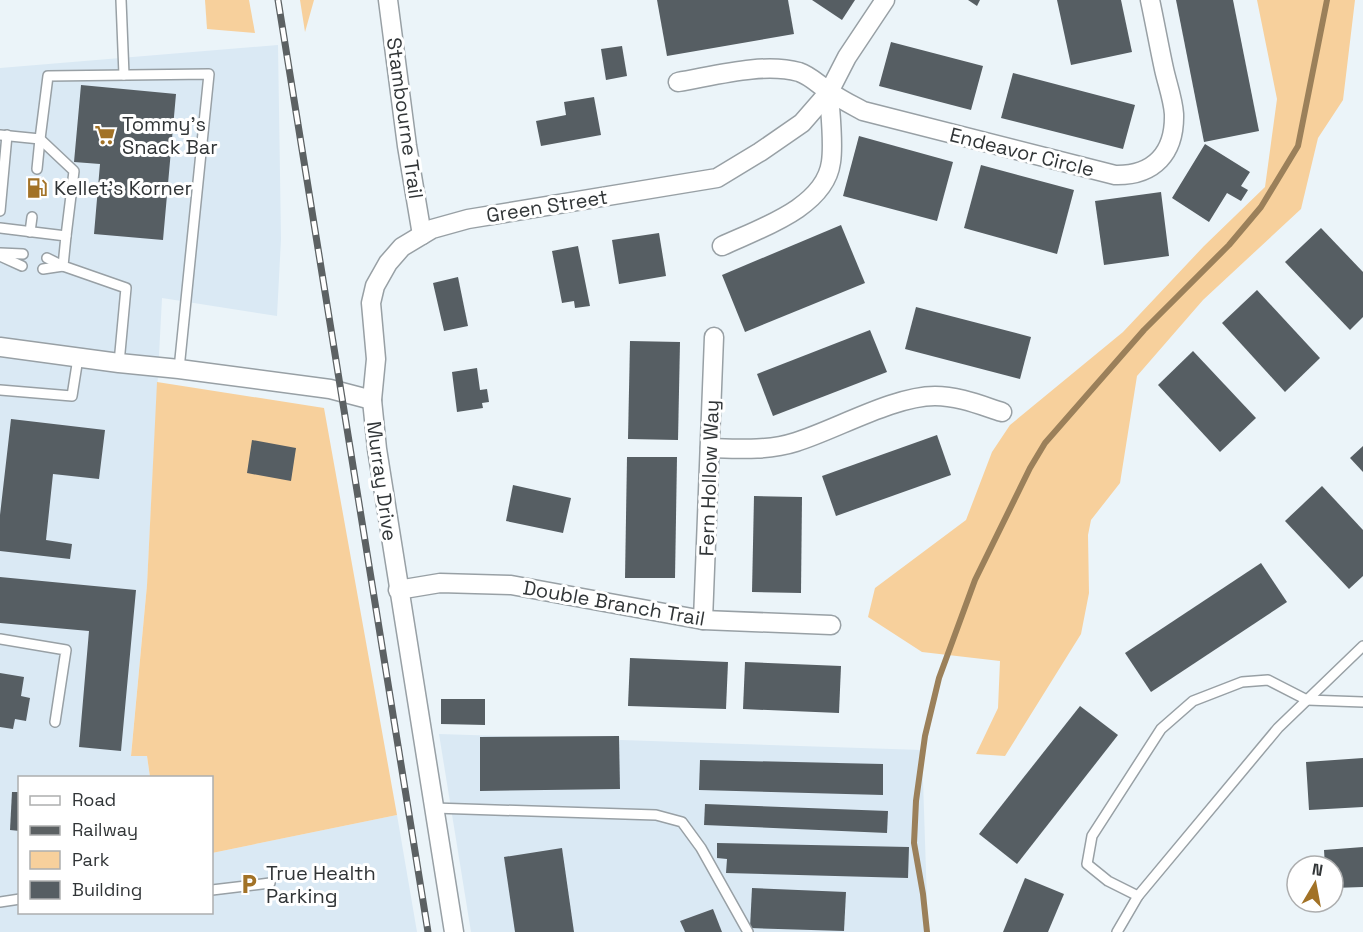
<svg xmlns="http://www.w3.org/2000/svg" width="1363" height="932" font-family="'Space Grotesk',sans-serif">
<rect width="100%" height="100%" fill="#ebf4f9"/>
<g fill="#dae9f4">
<polygon points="278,45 281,239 277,316 162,298 147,585 131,755 147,756 150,777 20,778 20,912 212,912 212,853 397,815 417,932 0,932 0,68"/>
<polygon points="439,734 922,750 928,932 471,932"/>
</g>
<g fill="#f7d09c">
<polygon points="205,0 249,0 255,33 207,29"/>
<polygon points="300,0 314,0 305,32"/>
<polygon points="1257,0 1355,0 1343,100 1318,138 1301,209 1203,300 1137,376 1120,483 1091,520 1088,535 1089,593 1081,634 1005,756 976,754 998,708 1000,661 922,652 868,617 875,588 966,520 992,452 1010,425 1123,332 1204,246 1265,187 1277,99"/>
<polygon points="157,382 324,408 397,815 212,853 212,778 150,777 147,756 131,756 147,585"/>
</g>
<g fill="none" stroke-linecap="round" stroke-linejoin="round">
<polyline stroke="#9b805a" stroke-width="6" points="927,932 923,894 914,843 916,801 925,736 939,678 975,580 1030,468 1045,443 1144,330 1229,245 1261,207 1298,146 1327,0"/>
</g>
<g fill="#565e63">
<polygon points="657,0 788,0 794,34 667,56"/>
<polygon points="812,0 855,0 842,20"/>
<polygon points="968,0 980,0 977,6"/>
<polygon points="1057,0 1121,0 1132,52 1071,65"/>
<polygon points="1176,0 1233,0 1259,131 1204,142"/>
<polygon points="891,42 983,66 971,110 879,86"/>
<polygon points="622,46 627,76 606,80 601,49"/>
<polygon points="1013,73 1135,105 1123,149 1001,118"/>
<polygon points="81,85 176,94 163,240 94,234 100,164 74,162"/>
<polygon points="594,97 601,135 541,146 536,121 566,115 564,102"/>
<polygon points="859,136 953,162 937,221 843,196"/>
<polygon points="1205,144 1250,172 1241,186 1248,190 1241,201 1227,193 1209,222 1172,198"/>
<polygon points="981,165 1074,190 1057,254 964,228"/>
<polygon points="1161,192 1169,256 1104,265 1095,201"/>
<polygon points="841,225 865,283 745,332 722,275"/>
<polygon points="1321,228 1363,272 1363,317 1350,330 1285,262"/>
<polygon points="659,233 666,276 619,284 612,240"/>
<polygon points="578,246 590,306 575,308 574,301 562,303 552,251"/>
<polygon points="458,277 468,326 444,331 433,283"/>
<polygon points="1257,290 1320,358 1285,392 1222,323"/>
<polygon points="916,307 1031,337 1020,379 905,349"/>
<polygon points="870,330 887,372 773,416 757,374"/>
<polygon points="630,341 680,342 678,440 628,439"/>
<polygon points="1193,351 1256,418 1220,452 1158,385"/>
<polygon points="477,368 480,390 487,389 489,402 482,403 483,408 457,412 452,372"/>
<polygon points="11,419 105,430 99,479 53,474 46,540 72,544 70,559 0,551 0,515"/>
<polygon points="937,435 951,475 836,516 822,476"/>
<polygon points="252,440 296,448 291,481 247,473"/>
<polygon points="1363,446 1363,472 1350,458"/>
<polygon points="627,457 677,457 675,578 625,578"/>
<polygon points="513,485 571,498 563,533 506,521"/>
<polygon points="1322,486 1363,530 1363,576 1349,589 1285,521"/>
<polygon points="754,496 802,497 801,593 752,592"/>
<polygon points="1261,563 1287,602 1151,692 1125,653"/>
<polygon points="0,577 136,590 121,751 79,747 89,631 0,623"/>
<polygon points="630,658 728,662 726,709 628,706"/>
<polygon points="745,662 841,666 839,713 743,709"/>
<polygon points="0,673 24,677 21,696 30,698 26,721 15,719 13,729 0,727"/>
<polygon points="441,699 485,699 485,725 441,724"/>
<polygon points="1080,706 1118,735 1017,864 979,834"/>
<polygon points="619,736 620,789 480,791 480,737"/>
<polygon points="1363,758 1363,807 1309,810 1306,762"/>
<polygon points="700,760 883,764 883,795 699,790"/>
<polygon points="12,792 20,792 20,831 10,830"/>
<polygon points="705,804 888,811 887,833 704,825"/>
<polygon points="717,843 909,847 908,878 726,873 727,859 717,858"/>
<polygon points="1363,847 1363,887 1333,888 1333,866 1325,866 1324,850"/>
<polygon points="562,848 574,932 515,932 504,857"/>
<polygon points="1025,878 1064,894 1048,932 1003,932"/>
<polygon points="752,888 846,892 844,931 750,928"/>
<polygon points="713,909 722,932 685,932 680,921"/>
</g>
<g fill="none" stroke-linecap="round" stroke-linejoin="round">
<g stroke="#98a0a5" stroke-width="12">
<g id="service">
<polyline points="121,0 124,75"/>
<polyline points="0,135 40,139 48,76 209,74 179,369"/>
<polyline points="40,139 74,171 66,236"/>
<polyline points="37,169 40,139"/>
<polyline points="0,211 7,135"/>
<polyline points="0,228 66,236 63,266 126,288 119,363"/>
<polyline points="30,232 32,217"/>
<polyline points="0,253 23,254"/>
<polyline points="0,256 22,266"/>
<polyline points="47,258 63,266"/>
<polyline points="43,269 63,266"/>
<polyline points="0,390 72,396 78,358"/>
<polyline points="0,639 66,650 55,722"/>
<polyline points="434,808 656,815 682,822 701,848 748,932"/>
<polyline points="212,890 270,883"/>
<polyline points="1138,896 1108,881 1087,864 1092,836 1161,729 1193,701 1242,682 1268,680 1307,700 1363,702"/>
<polyline points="0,902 20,899"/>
<polyline points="1117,932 1138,896 1278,728 1363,646"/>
</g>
</g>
<g stroke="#98a0a5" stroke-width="21">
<g id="minor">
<polyline points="388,0 407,146 422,235"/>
<path d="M678,82C714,76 763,62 799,72C811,76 820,86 830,92C840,99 852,105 863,111L1115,175C1154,176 1175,153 1174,114C1173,99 1167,83 1164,69C1159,46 1155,23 1150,0"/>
<path d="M722,246C758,229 825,208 831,162C834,142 830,113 829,92"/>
<polyline points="0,347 119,363 179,369 330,389 372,400"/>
<path d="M710,448C739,449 768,451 796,442C837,429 894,396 935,396C958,396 980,405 1002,412"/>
<polyline points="398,590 440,583 511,585 703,620 831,625"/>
<polyline points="703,620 714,337"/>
<polyline points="454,932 377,449 372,400 376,359 371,303 375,286 388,263 402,247 432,229 468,219 717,178 760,152 802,123 829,92 847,57 885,0"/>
</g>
</g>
<use href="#service" stroke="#fff" stroke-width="9"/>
<use href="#minor" stroke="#fff" stroke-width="18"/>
<g stroke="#5c6163" stroke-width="7">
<polyline id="rail" points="278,0 428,932"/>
</g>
<use href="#rail" stroke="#fff" stroke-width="4.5" stroke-dasharray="14" stroke-linecap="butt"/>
</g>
<defs>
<g id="supermarket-bare" transform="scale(1.62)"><path d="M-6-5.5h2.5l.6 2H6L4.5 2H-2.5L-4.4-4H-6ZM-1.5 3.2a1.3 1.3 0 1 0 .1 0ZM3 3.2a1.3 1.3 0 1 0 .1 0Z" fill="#a27226" stroke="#fff" stroke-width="2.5" paint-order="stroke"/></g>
<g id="fuel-bare" transform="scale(1.62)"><path d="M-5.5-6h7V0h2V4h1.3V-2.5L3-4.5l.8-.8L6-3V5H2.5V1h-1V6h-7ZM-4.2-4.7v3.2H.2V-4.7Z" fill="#a27226" stroke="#fff" stroke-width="2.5" paint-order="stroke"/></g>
<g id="parking-bare" transform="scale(1.62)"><path d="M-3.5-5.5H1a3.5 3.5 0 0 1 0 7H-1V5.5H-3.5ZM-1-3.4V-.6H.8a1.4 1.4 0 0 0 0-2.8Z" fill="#a27226" stroke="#fff" stroke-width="2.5" paint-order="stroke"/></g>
</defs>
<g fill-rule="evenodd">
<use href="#supermarket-bare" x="105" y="135"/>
<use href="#fuel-bare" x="37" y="188"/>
<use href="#parking-bare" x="249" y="884"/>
</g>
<g text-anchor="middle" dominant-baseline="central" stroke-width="6" stroke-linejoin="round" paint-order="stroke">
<g font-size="20" fill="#313537" stroke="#fff">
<text transform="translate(405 118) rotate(82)">Stambourne Trail</text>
<text transform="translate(1022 152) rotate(14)">Endeavor Circle</text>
<text transform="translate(547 206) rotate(-9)">Green Street</text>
<text transform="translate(709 478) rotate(-88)">Fern Hollow Way</text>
<text transform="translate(382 481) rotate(82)">Murray Drive</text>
<text transform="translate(614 603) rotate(10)">Double Branch Trail</text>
</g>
<g font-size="20" fill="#313537" stroke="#fff" text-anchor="start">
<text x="122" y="124">Tommy's<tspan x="122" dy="23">Snack Bar</tspan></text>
<text x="54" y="188">Kellet's Korner</text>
<text x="266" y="873">True Health<tspan x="266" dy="23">Parking</tspan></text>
</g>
</g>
<rect x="18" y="776" width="195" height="138" fill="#ffffff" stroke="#adaeaf" stroke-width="1.5"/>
<rect x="30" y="796" width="30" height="9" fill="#ffffff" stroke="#adaeaf" stroke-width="1.5"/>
<text x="72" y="806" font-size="18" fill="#313537">Road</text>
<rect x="30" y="826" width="30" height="9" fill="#5c6163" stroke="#adaeaf" stroke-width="1.5"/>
<text x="72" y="836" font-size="18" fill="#313537">Railway</text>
<rect x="30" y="851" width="30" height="18" fill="#f7d09c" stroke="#adaeaf" stroke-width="1.5"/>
<text x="72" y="866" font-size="18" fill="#313537">Park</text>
<rect x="30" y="881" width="30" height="18" fill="#565e63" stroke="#adaeaf" stroke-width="1.5"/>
<text x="72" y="896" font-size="18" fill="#313537">Building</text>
<g transform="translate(1315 884) rotate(10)"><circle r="28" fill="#ffffff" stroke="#adaeaf" stroke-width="1.5"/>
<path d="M0-4.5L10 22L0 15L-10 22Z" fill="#a27226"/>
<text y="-9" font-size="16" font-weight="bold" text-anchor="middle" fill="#313537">N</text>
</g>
</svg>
